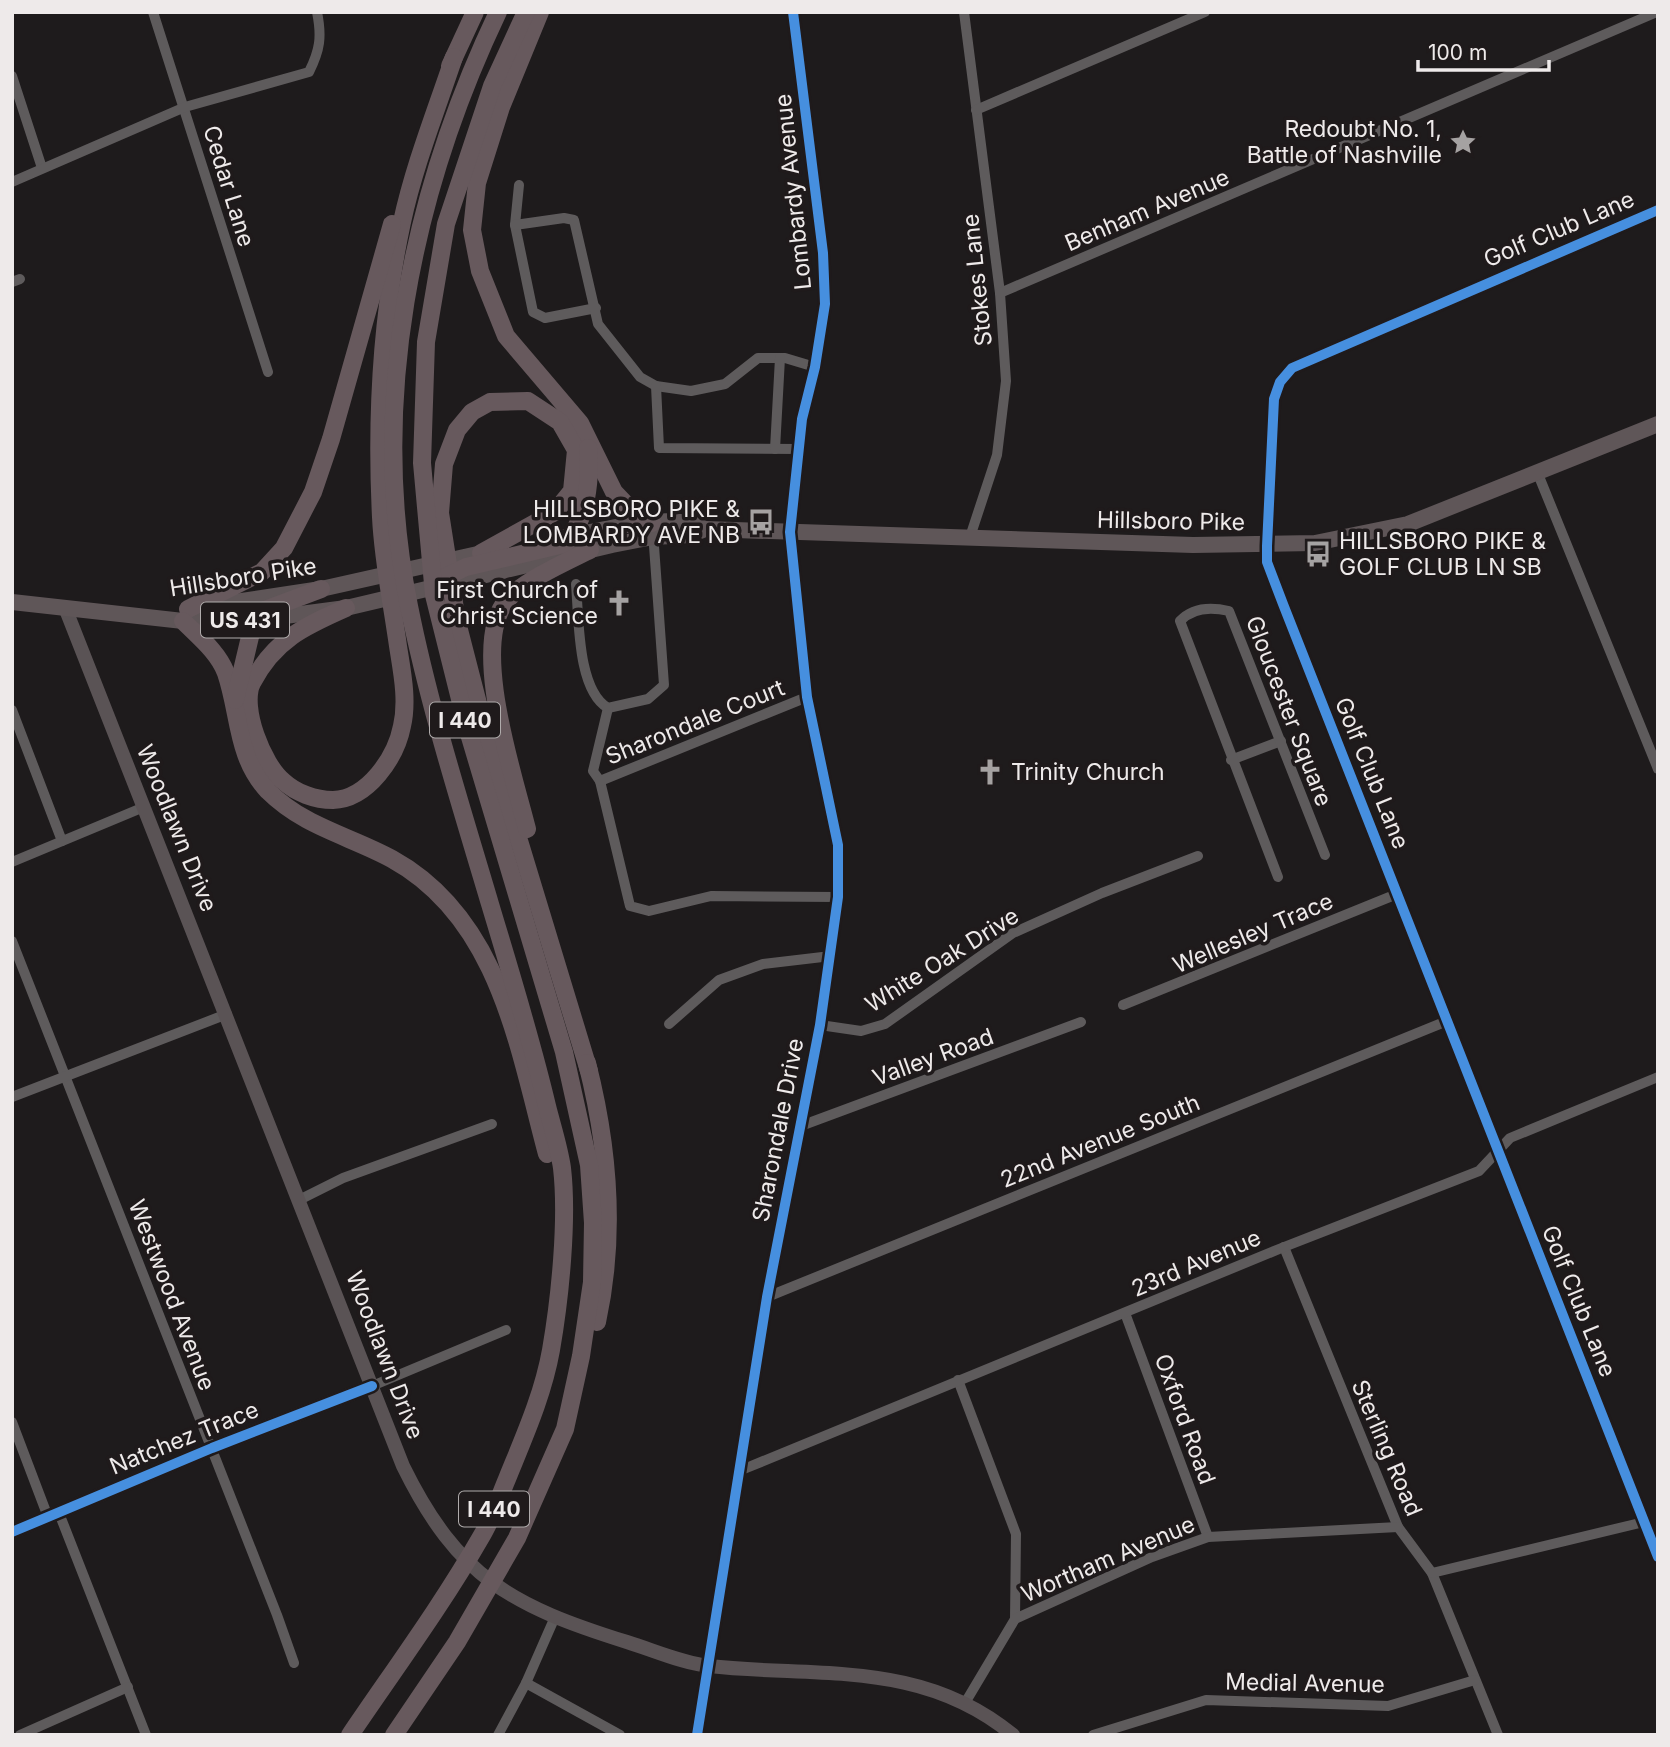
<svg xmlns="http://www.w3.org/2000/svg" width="1670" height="1747" font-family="Inter,sans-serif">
<rect width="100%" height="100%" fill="#1e1b1c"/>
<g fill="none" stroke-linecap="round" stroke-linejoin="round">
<g stroke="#5e5b5c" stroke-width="10">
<polyline points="153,12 268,372"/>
<polyline points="964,12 1000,293 1006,381 997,455 969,540"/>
<polyline points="12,76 42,168"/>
<polyline points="976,110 1205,12"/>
<path d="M12,182L185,107L309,72C320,50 322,37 317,12"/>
<polyline points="519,185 515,225 533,312 545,318 596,308"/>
<polyline points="1658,210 1292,368 1280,382 1274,399 1267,546 1267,562 1283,604 1658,1557"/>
<polyline points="515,225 564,218 574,220 598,324 640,377 656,386 691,391 725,384 758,358 785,358 815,367"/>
<polyline points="12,282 20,279"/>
<polyline points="1000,293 1657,12"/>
<polyline points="656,386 659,448 798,449"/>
<polyline points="775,449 780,358"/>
<polyline points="1538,474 1658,769"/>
<path d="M576,584C579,618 577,690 608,708L648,699L664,685L653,532"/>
<polyline points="608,708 593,771 600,781 630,906 649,911 711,896 838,897"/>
<polyline points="12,710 62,841"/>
<polyline points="1231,760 1281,741"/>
<polyline points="600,781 807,697"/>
<polyline points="12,862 144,807"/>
<path d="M1278,877L1180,621C1193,607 1212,607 1229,611L1325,855"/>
<polyline points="12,941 277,1615 294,1663"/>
<polyline points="1123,1005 1397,894"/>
<polyline points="669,1024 719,980 763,964 831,956"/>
<polyline points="820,1025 861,1031 885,1024 1013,933 1102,893 1198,856"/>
<polyline points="12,1097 227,1014"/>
<polyline points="798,1127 1081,1022"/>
<polyline points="299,1200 343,1178 492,1124"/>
<polyline points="1284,1247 1398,1527 1432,1573 1498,1735"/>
<polyline points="767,1297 1447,1021"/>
<polyline points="1125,1313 1208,1537"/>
<polyline points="958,1380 1016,1534 1015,1619"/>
<polyline points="372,1386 506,1330"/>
<polyline points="12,1422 48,1517"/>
<polyline points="739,1471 1284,1247 1479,1171 1510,1138 1658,1077"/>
<polyline points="59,1513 146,1735"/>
<polyline points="1432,1573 1644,1522"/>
<polyline points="526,1683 620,1735"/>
<polyline points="965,1703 1015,1619 1152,1557 1208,1537 1398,1527"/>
<polyline points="20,1735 128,1687"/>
<polyline points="498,1735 526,1683 555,1617"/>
<polyline points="697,1735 767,1297 820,1025 838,897 838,845 807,697 790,532 802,419 815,367 825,304 823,253 793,12"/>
<polyline points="1093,1735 1206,1700 1388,1706 1475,1680"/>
</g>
<g stroke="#5a5355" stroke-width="14">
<path d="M66,610L403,1466C458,1578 512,1606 627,1642C653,1650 682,1663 709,1666C818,1678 921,1659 1013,1735"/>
<polyline points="12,1532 212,1448 372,1386"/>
</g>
<g stroke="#5f5658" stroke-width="16">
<path d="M561,538C599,531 671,510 705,529"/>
<polyline points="12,602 183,621 254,620 346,608 612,545 653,537 690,535 705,529 1193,545 1315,543 1408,524 1658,424"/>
<polyline points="194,608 321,589 491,551"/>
</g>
<g stroke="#67595d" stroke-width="18">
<polyline points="540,12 501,107 477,183 472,230 480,271 506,336 580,423 614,492 636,515 652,523"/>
<polyline points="450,66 475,12"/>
<polyline points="481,553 555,512 572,491 576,450 560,422 528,401 490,402 472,412 457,430 444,464 440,513 457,622 482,719 589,1071"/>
<path d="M441,579L466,567L564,544C587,522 591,479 588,448"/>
<path d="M346,608C305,626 274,640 252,683C240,707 263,765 283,781C296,793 315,800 333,800C368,799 396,757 402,726C408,700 402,672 398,646C392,603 383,560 381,517C376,418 381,320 402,222C414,166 436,111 454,57"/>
<polyline points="188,609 262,572 284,548 313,492 331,439 392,224"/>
<path d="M183,621C199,637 218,652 226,673C240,714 236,757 268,791C304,827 350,836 392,859C499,918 518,1046 547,1154"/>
<polyline points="235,700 254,620 265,610 321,589"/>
<path d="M527,829C514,776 469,644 507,600C523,581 568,561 590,550"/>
<path d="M587,1063C609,1149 616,1235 597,1322"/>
<path d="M350,1735C394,1670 442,1605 481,1537C492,1519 499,1498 507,1479C524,1437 543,1395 551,1350C560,1298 568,1220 562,1168C559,1147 552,1126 547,1106C531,1038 510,971 490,904C461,806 429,706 409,606C368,404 411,195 498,12"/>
<polyline points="394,1735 457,1642 517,1538 565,1429 581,1356 592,1282 593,1223 589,1165 564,1052 467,727 434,595 422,463 426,342 446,224 492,86 526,12"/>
</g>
<g stroke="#1f1a1b" stroke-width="15">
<g id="cycleway">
<polyline points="1658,210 1292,368 1280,382 1274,399 1267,546 1267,562 1283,604 1658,1557"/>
<polyline points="12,1532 212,1448 372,1386"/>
<polyline points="697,1735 767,1297 820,1025 838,897 838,845 807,697 790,532 802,419 815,367 825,304 823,253 793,12"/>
</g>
</g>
<use href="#cycleway" stroke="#468fdf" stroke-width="10"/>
</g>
<defs>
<g id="sight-bare" transform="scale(2.1)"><path d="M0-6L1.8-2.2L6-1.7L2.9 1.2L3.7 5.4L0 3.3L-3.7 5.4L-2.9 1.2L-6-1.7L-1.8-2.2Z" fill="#a5a2a2" stroke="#1f1a1b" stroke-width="2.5" paint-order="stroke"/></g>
<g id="bus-bare" transform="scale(2.1)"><path d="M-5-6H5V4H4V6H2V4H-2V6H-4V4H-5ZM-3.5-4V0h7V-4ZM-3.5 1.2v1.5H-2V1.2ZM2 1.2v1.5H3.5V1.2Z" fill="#a5a2a2" stroke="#1f1a1b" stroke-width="2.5" paint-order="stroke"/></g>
<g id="church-bare" transform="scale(2.1)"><path d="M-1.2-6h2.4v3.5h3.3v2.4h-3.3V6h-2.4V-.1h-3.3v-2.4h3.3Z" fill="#a5a2a2" stroke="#1f1a1b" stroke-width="2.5" paint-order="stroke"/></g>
</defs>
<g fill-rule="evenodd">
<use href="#sight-bare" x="1463" y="142"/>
<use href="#bus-bare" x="761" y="522"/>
<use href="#bus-bare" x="1318" y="554"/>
<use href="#church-bare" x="619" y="603"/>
<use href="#church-bare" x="990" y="772"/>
</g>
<g text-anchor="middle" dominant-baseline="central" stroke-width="7" stroke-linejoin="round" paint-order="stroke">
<g fill="#1f1a1b" stroke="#b0acac" stroke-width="2">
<rect x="201" y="602.5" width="88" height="35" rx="5"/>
<rect x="430" y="702.5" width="70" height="35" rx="5"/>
<rect x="459" y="1491.5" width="70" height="35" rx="5"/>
</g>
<g font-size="21" font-weight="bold" fill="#eeeaea">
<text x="245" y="620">US 431</text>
<text x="465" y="720">I 440</text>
<text x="494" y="1509">I 440</text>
</g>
<g font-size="23" fill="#eeeaea" stroke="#1f1a1b" text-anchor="end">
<text x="1442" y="129">Redoubt No. 1,<tspan x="1442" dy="26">Battle of Nashville</tspan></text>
<text x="740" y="509">HILLSBORO PIKE &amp;<tspan x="740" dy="26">LOMBARDY AVE NB</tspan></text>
<text x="1339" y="541" text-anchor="start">HILLSBORO PIKE &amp;<tspan x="1339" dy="26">GOLF CLUB LN SB</tspan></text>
<text x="598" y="590">First Church of<tspan x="598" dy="26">Christ Science</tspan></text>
<text x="1011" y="772" text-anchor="start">Trinity Church</text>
</g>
<g font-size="23" fill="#eeeaea" stroke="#1f1a1b">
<text transform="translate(229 186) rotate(73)">Cedar Lane</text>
<text transform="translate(793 192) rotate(-96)">Lombardy Avenue</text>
<text transform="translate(1147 210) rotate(-23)">Benham Avenue</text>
<text transform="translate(1559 229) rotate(-23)">Golf Club Lane</text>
<text transform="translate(977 280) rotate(-96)">Stokes Lane</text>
<text transform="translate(1171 521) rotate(1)">Hillsboro Pike</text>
<text transform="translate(243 577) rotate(-9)">Hillsboro Pike</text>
<text transform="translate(1289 711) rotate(69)">Gloucester Square</text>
<text transform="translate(695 722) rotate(-22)">Sharondale Court</text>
<text transform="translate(1372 773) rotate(68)">Golf Club Lane</text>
<text transform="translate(177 828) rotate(68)">Woodlawn Drive</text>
<text transform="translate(1253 933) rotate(-23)">Wellesley Trace</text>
<text transform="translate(942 960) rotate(-32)">White Oak Drive</text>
<text transform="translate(933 1057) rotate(-20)">Valley Road</text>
<text transform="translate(778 1130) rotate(-79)">Sharondale Drive</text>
<text transform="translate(1100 1141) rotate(-22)">22nd Avenue South</text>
<text transform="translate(1196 1263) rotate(-23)">23rd Avenue</text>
<text transform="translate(172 1295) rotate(69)">Westwood Avenue</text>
<text transform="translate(1579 1301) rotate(68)">Golf Club Lane</text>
<text transform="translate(385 1355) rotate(69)">Woodlawn Drive</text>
<text transform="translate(1185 1419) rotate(70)">Oxford Road</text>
<text transform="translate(184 1438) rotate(-22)">Natchez Trace</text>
<text transform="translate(1387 1448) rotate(67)">Sterling Road</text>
<text transform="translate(1108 1559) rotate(-23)">Wortham Avenue</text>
<text transform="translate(1305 1683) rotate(1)">Medial Avenue</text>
</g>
</g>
<rect width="1670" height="1747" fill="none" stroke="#eeeaea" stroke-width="28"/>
<path d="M1418 60v10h131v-10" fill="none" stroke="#eeeaea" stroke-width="3.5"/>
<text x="1428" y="60" font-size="21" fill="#eeeaea" stroke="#1f1a1b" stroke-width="5" paint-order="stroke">100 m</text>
</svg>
